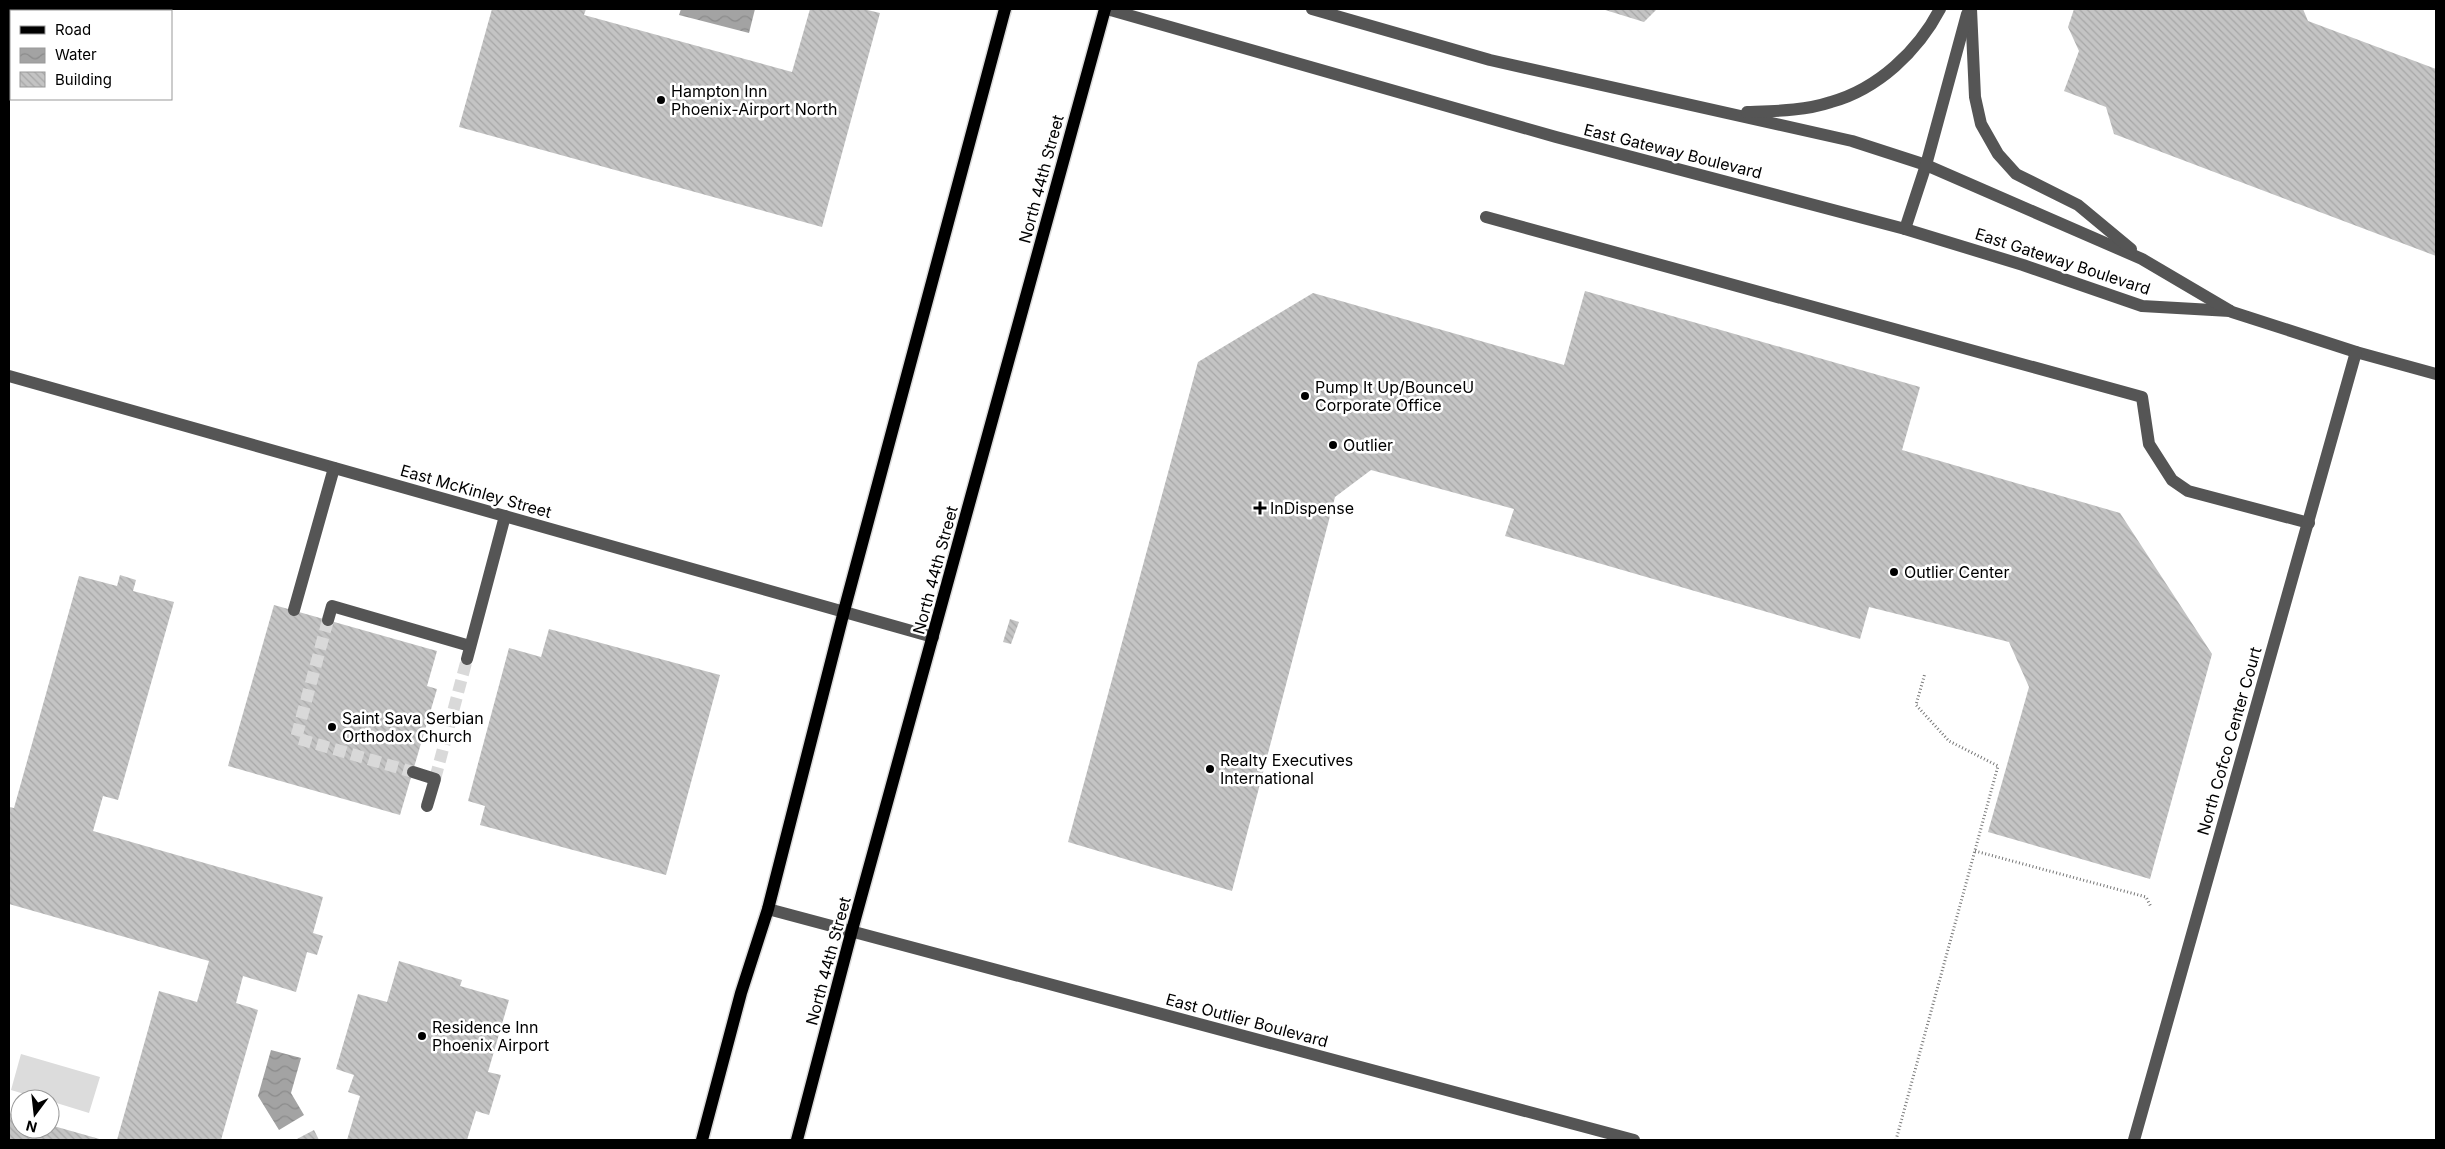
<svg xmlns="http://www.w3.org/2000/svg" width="2445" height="1149" font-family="Inter,sans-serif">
<defs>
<pattern id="water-waves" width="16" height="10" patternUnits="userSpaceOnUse" patternTransform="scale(1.25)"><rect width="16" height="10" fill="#a3a3a3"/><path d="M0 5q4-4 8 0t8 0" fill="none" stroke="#8b8b8b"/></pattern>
<pattern id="building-back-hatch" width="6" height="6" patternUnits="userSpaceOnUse" patternTransform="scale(1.25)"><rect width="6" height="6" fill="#c4c4c4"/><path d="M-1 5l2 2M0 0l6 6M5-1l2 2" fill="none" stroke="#a7a7a7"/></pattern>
</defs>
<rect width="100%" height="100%" fill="#fff"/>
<polygon fill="#dcdcdc" points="21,1054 100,1077 89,1113 50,1101 50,1099 41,1099 11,1090"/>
<g fill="url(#water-waves)">
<polygon points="681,9 755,9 749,33 679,15"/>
<polygon points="271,1050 301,1058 291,1093 304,1115 279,1130 258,1096"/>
</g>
<g fill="url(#building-back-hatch)">
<polygon points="492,9 586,9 584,15 792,72 810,9 863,9 880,13 822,227 459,127"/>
<polygon points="1602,9 1657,9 1644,22"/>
<polygon points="2074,9 2303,9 2308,21 2436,69 2436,256 2114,134 2106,107 2064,91 2079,51 2068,27"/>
<polygon points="1585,291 1920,387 1902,450 2120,513 2212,654 2150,879 1988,832 2029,687 2009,642 1869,607 1860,639 1505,536 1514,509 1371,470 1335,497 1232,891 1068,842 1198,362 1313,293 1564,365"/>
<polygon points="120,575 136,580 133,591 174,602 118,800 103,796 93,831 323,897 313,933 323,936 317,955 307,952 296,992 243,976 236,1003 258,1010 221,1140 117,1140 159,991 197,1002 209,961 9,904 9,807 14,808 79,576 117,586"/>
<polygon points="274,605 437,651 427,686 437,689 400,815 228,766"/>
<polygon points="1010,619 1019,622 1011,644 1003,642"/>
<polygon points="549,629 720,675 666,875 480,825 485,806 468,801 509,648 541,657"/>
<polygon points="399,961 462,980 460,986 509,1000 488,1072 501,1075 489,1115 476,1111 467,1140 347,1140 360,1096 348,1092 354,1075 336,1069 358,994 387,1002"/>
<polygon points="9,1113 20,1117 20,1129 50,1129 50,1125 103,1140 9,1140"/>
<polygon points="314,1130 319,1140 295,1140"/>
</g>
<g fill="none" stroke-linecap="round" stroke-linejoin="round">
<g stroke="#d9d9d9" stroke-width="12" stroke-dasharray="12 6" stroke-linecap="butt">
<polyline points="328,620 296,738 413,772"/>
<polyline points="435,779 467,659"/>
</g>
<g stroke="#dbdbdb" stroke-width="15">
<g id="major">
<polyline points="702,1140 741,993 768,909 844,611 1005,9"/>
<polyline points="797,1140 852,930 1105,9"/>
</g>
</g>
<g stroke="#777" stroke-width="3" stroke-dasharray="1 2.5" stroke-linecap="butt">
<polyline points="1975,851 2146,897 2151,907"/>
<polyline points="1896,1140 1998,766 1949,741 1916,705 1925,673"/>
</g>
<g stroke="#555" stroke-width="12">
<polyline points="1107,9 1556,137 1905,229 2023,265 2142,306 2230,311"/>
<polyline points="1312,9 1490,60 1852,141 1926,165 2142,259 2232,312 2356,352 2436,374"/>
<polyline points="1971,9 1975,97 1981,124 1998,154 2016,174 2078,205 2131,249"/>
<path d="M1747,112C1775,111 1804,111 1831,102C1878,89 1918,51 1940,9"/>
<polyline points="1486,217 2142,397 2149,444 2172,480 2188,491 2309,523"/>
<polyline points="1905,229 1926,165 1967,14"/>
<polyline points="9,376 933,637"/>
<polyline points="294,610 334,468"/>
<polyline points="328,620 332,606 470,646"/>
<polyline points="467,659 505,516"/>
<polyline points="413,772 435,779 427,806"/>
<polyline points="768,909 1634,1140"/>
<polyline points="2134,1140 2356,352"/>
</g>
<use href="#major" stroke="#000" stroke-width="12"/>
</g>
<g fill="#000" stroke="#fff" stroke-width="2">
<circle cx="661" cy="100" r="5"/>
<circle cx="1305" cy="396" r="5"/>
<circle cx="1333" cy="445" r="5"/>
<path d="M1257.5 500.5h5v5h5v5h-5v5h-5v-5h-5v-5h5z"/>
<circle cx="1894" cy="572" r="5"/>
<circle cx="332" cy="727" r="5"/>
<circle cx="1210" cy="769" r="5"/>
<circle cx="422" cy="1036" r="5"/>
</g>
<g text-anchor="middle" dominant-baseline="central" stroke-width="5" stroke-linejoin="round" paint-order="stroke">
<g font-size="16" fill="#000" stroke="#fff" text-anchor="start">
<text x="671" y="91">Hampton Inn<tspan x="671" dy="18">Phoenix-Airport North</tspan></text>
<text x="1315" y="387">Pump It Up/BounceU<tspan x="1315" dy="18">Corporate Office</tspan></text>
<text x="1343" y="445">Outlier</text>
<text x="1270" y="508">InDispense</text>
<text x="1904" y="572">Outlier Center</text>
<text x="342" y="718">Saint Sava Serbian<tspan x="342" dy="18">Orthodox Church</tspan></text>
<text x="1220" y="760">Realty Executives<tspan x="1220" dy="18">International</tspan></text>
<text x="432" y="1027">Residence Inn<tspan x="432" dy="18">Phoenix Airport</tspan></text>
</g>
<g font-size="16" fill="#000" stroke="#fff">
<text transform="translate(1673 151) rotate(14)">East Gateway Boulevard</text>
<text transform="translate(1041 179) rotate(-75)">North 44th Street</text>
<text transform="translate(2063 261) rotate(18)">East Gateway Boulevard</text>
<text transform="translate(476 491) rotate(16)">East McKinley Street</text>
<text transform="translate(935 570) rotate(-75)">North 44th Street</text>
<text transform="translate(2229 741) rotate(-74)">North Cofco Center Court</text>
<text transform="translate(828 961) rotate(-75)">North 44th Street</text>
<text transform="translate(1247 1020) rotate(15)">East Outlier Boulevard</text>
</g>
</g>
<rect width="2445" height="1149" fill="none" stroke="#000000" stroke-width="20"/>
<rect x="10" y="10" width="162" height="90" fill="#ffffff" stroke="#999999"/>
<rect x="20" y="26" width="25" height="8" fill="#000000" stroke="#999999"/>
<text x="55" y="35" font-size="15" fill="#000000">Road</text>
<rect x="20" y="48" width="25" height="15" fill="url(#water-waves)" stroke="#999999"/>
<text x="55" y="60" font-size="15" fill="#000000">Water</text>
<rect x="20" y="72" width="25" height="15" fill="url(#building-back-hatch)" stroke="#999999"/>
<text x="55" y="85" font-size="15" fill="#000000">Building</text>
<g transform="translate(35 1114) rotate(195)"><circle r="24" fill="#ffffff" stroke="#999999"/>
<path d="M0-4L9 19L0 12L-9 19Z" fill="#000000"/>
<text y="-8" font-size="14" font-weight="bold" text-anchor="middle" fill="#000000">N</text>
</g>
</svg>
